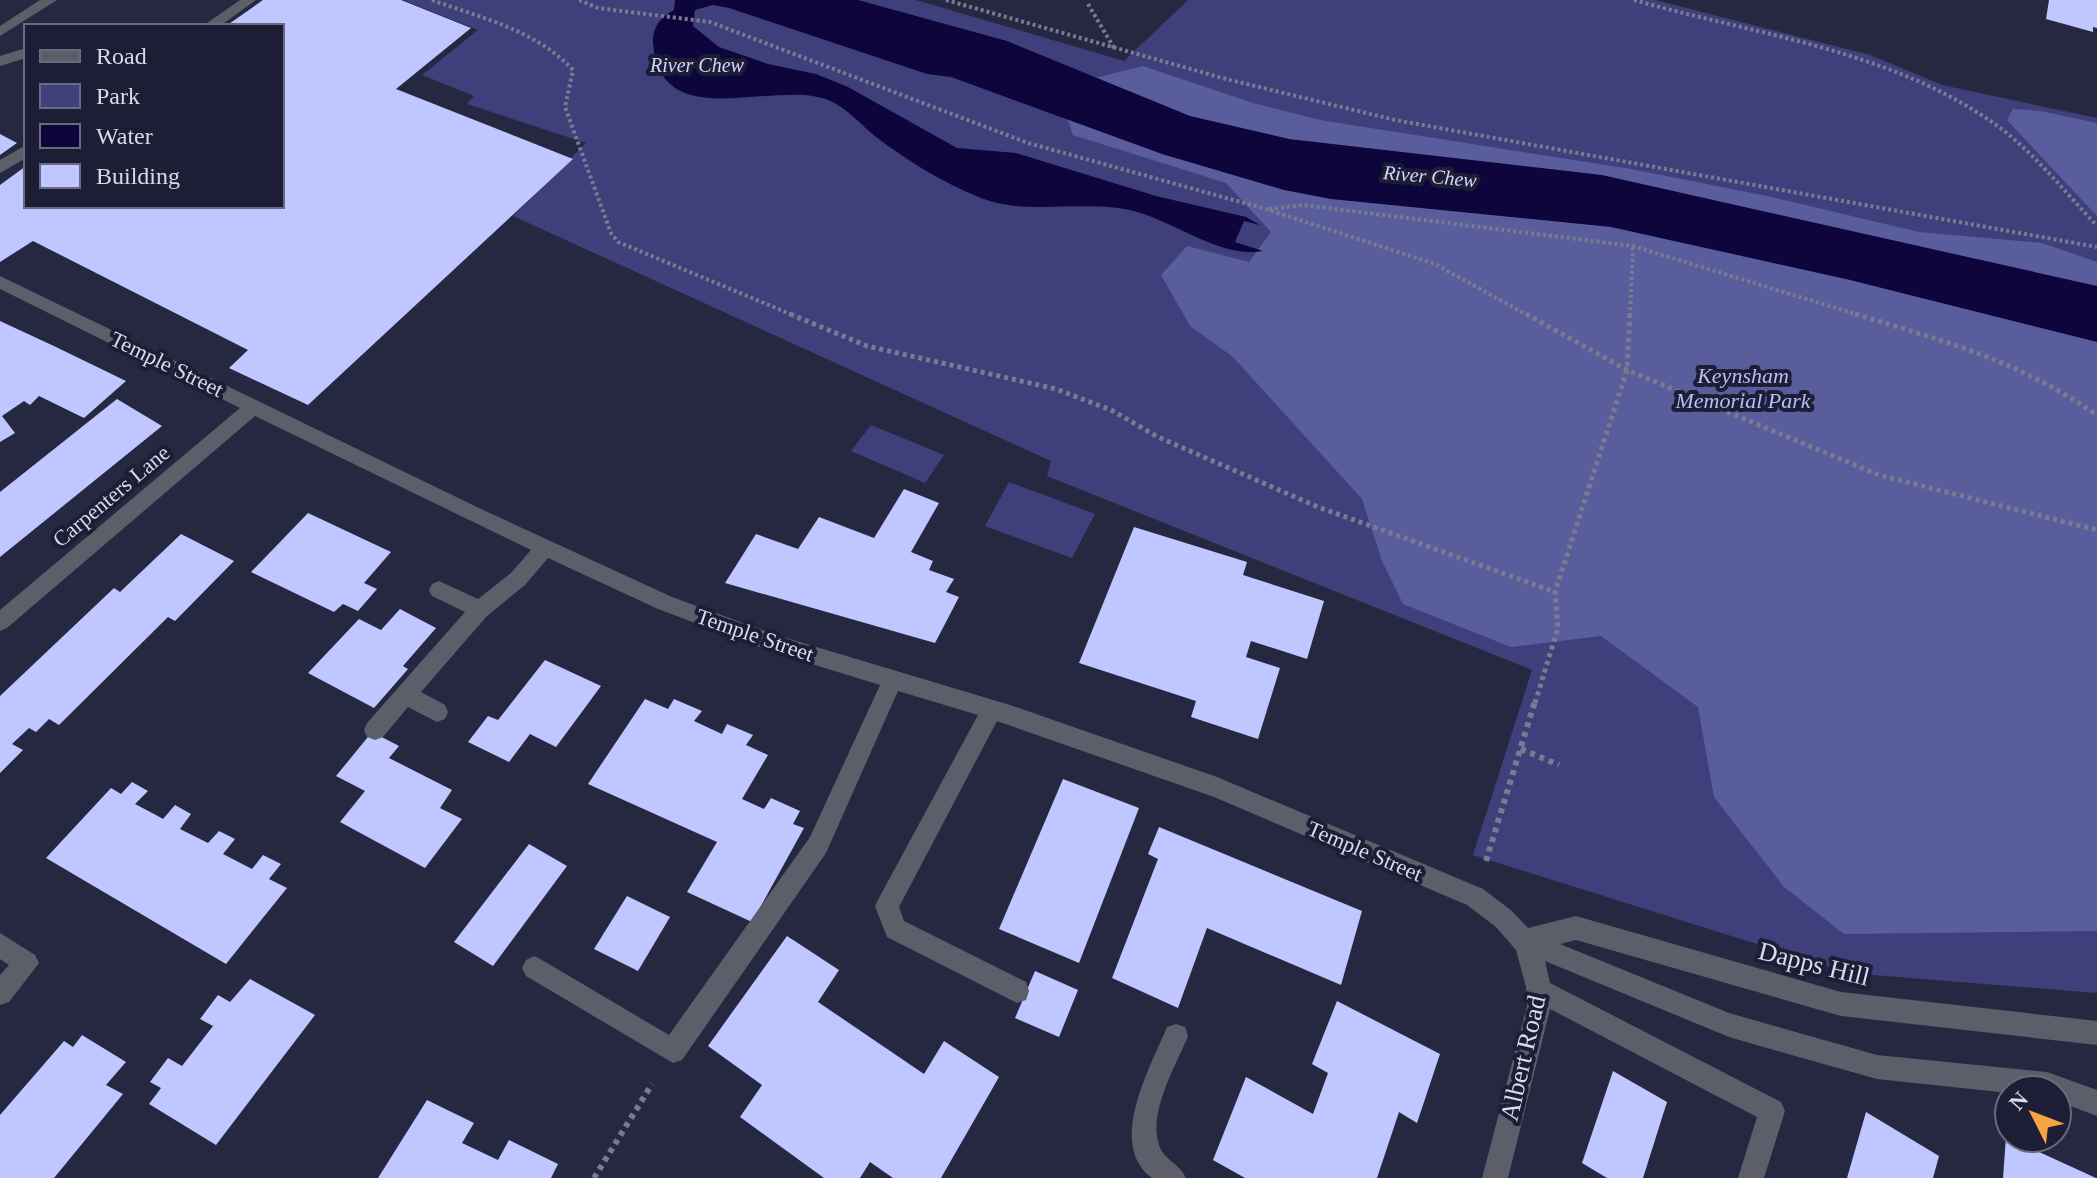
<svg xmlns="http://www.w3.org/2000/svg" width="2097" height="1178" font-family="Georgia,serif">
<rect width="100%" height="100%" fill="#262841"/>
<g fill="#3f407b">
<polygon points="403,0 916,0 1124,61 1188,0 1655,0 1870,55 1942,85 2097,118 2097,993 1849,973 1473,855 1532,670 1047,476 1051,461 513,216 586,143 467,104 474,96 422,75 478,30"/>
<polygon points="871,425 944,455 925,483 851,451"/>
<polygon points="1009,482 1095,514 1072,558 985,526"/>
</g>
<g fill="#595d9c">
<polygon points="1143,66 1253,103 1320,120 1631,169 1772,197 1919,232 2042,243 2097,262 2097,931 1844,934 1784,887 1714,797 1698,707 1601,636 1511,647 1403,604 1382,561 1362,499 1233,357 1190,326 1161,275 1187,246 1249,262 1271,232 1226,183 1073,135 1062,103 1087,80"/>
<polygon points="2013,109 2040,111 2097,123 2097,216 2007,120"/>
</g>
<path fill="#0f053d" d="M675,0H858L1007,41L1190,116L1289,139L1602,175L2097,286V342L1850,280L1611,227L1331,199L1284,190L1162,154L951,77L927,74L729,8L713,5L695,10L693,26L719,47L768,64L816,74L848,87L957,148L1016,153L1156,196L1246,217L1260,225L1244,221L1235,242L1263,251C1222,259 1177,223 1137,212C1087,198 1029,217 981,198C943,183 908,161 876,137C861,125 846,107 828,100C776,78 660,137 653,43C652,27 661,17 674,10Z"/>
<g fill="#c0c6ff">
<polygon points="263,0 401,0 471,28 396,89 573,159 308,405 229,368 248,350 33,241 0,262 0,185 26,166 26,206 282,206 282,26 226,26"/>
<polygon points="2049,0 2097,0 2097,28 2093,27 2093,32 2046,19"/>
<polygon points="0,134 17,143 0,155"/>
<polygon points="0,321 56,347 126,381 84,418 39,396 30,405 24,401 2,416 15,433 0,442"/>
<polygon points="117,399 162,426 0,557 0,492"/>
<polygon points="904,489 939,503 911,552 933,561 929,570 954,579 946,592 959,597 935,643 725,583 756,534 798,549 819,517 874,538"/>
<polygon points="308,513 391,552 364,583 377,589 358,611 343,604 334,612 251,572"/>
<polygon points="1134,527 1247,562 1243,575 1324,601 1307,659 1251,641 1246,657 1280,668 1258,739 1191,717 1196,701 1079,663"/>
<polygon points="181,534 234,561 175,621 168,617 59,725 49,719 36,732 29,728 12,744 23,750 0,773 0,696 114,588 120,592"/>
<polygon points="400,609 436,628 403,666 408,669 374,708 308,673 359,619 381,630"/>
<polygon points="545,660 601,686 556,747 530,734 509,762 468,742 488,716 498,720"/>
<polygon points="645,699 668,709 674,699 702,711 694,721 722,734 727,724 753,735 746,745 768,755 742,799 764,809 771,798 800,811 793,824 804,828 752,922 687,892 717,842 588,784"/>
<polygon points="372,732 399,746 389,758 452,790 440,808 462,819 425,868 340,822 365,791 336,776"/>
<polygon points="1063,779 1139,808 1079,963 999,929"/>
<polygon points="132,782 148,791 135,804 156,815 163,819 175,805 191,814 180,829 208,843 219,831 235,839 223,854 252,869 263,855 281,864 269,879 287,888 226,964 46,858 111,788 121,794"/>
<polygon points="1159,827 1362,911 1341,985 1207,928 1178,1008 1112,978 1158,859 1148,854"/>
<polygon points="529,844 567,866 493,966 454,942"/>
<polygon points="627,896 670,917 638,971 594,949"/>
<polygon points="787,936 839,970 818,1002 924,1074 944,1041 999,1077 941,1178 893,1178 870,1162 860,1178 824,1178 740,1117 762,1085 708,1046"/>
<polygon points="1035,971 1078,990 1059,1037 1015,1018"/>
<polygon points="250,979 315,1015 216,1145 149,1104 161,1088 150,1082 168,1058 182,1066 213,1026 200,1019 218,995 230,1002"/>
<polygon points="1337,1001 1440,1054 1417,1123 1399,1112 1377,1178 1245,1178 1213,1160 1246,1077 1313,1114 1328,1073 1312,1064"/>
<polygon points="82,1035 126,1062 106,1085 123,1094 54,1178 0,1178 0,1115 64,1041 73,1047"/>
<polygon points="1613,1071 1667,1102 1643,1178 1607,1178 1582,1163"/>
<polygon points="427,1100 474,1123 462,1143 498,1160 509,1140 558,1164 551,1178 378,1178"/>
<polygon points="1866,1112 1939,1156 1933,1178 1847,1178"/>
<polygon points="2006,1137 2096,1178 2003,1178"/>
</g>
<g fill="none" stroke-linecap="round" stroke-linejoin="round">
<g stroke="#797b90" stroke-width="4" stroke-dasharray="3 3" stroke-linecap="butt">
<path d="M432,0C481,18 536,30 573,70L565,107L611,233L618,242L795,316"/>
<polyline points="579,0 598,8 710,22 1028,143 1266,209 1435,264 1529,316"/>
<polyline points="946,0 1226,79 1395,120 2097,247"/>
<path d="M1634,0C1757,35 1893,50 1999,127C2036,155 2065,192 2097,226"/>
<polyline points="1088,4 1114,48"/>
<polyline points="1269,209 1303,205 1633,246 1862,316"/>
<polyline points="1630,316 1633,246"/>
</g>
<g stroke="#797b90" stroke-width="5" stroke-dasharray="4 4" stroke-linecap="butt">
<polyline points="790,314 867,346 1056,389 1111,410 1158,437 1318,507 1555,592"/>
<polyline points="1526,314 1627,370 1879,475 2097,530"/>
<path d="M1855,314C1947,342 2017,360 2097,415"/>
<polyline points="1535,703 1558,628 1555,592 1627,370 1630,314"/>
</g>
<g stroke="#797b90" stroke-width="6" stroke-dasharray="5 5" stroke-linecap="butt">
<polyline points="1521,749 1559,765"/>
<polyline points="1486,861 1535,701"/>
<polyline points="594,1178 652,1084"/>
</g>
<g fill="#5c5e6a" fill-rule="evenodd">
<polygon points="40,0 57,0 0,36 0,26"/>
<polygon points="240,0 256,0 220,26 203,26"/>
<polygon points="26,48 26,58 0,66 0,56"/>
<polygon points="26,145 26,158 0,173 0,160"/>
<polygon points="0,276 481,509 672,597 773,634 1010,705 1217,777 1483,889 1512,911 1528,928 1576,916 1841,992 2097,1021 2097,1045 1841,1016 1576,940 1560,944 1729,1013 1877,1055 2047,1072 2097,1090 2097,1116 2057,1101 2057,1090 2009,1090 2009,1093 1877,1079 1788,1054 1729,1037 1545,961 1550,983 1781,1102 1785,1111 1764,1178 1738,1178 1757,1117 1550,1009 1508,1178 1482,1178 1527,1006 1526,987 1516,950 1496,927 1467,905 1214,797 997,721 899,907 904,921 1026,982 1029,991 1026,1000 1017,1003 887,937 875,906 879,898 978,715 898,691 826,853 682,1060 673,1063 526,976 522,968 526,960 534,956 542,960 669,1035 810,837 880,685 773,652 658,609 548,558 525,585 487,616 421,692 445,705 448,712 445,719 437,722 408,707 383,737 375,740 367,737 364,730 367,723 465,612 432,596 429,590 432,584 439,581 478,599 511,573 531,550 255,416 7,628 0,631 0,610 240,408 0,289"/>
<polygon points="0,933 35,955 39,963 9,1002 0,1005 0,975 9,965 0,959"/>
<path d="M1176,1024L1185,1027L1188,1036C1176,1066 1148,1111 1159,1145C1164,1160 1180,1164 1186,1178H1152C1106,1144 1151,1066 1167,1027Z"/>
</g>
</g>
<g text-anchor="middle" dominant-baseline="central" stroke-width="8" stroke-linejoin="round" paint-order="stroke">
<g font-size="20" font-style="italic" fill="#d3d7fd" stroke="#1d1e36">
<text x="697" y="65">River Chew</text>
<text transform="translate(1430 176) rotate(5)">River Chew</text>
</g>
<g font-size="22" fill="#d9dbeb" stroke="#1d1e36">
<text transform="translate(167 364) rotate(26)">Temple Street</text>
<text transform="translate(111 496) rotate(-40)">Carpenters Lane</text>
<text transform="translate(755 635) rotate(19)">Temple Street</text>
<text transform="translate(1365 851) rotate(23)">Temple Street</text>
</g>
<g font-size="22" font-style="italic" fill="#b8bef5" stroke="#1d1e36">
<text x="1743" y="375">Keynsham<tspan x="1743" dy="25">Memorial Park</tspan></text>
</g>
<g font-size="26" fill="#d9dbeb" stroke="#1d1e36">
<text transform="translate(1814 964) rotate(14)">Dapps Hill</text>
<text transform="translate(1523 1058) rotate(-77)">Albert Road</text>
</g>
</g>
<rect x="24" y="24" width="260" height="184" fill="#1d1e36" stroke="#686a7e" stroke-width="2"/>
<rect x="40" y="50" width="40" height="12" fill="#5c5e6a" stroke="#686a7e" stroke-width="2"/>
<text x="96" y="64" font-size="24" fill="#d9dbeb">Road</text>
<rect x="40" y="84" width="40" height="24" fill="#3f407b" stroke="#686a7e" stroke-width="2"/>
<text x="96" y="104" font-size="24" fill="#d9dbeb">Park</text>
<rect x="40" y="124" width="40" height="24" fill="#0f053d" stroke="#686a7e" stroke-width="2"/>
<text x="96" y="144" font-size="24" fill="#d9dbeb">Water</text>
<rect x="40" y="164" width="40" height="24" fill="#c0c6ff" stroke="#686a7e" stroke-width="2"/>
<text x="96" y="184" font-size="24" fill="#d9dbeb">Building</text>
<g transform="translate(2033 1114) rotate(312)"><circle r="38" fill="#1d1e36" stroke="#686a7e" stroke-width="2"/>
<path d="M0-6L14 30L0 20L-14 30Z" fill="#f2a541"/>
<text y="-12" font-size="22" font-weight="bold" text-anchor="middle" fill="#d9dbeb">N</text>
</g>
</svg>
